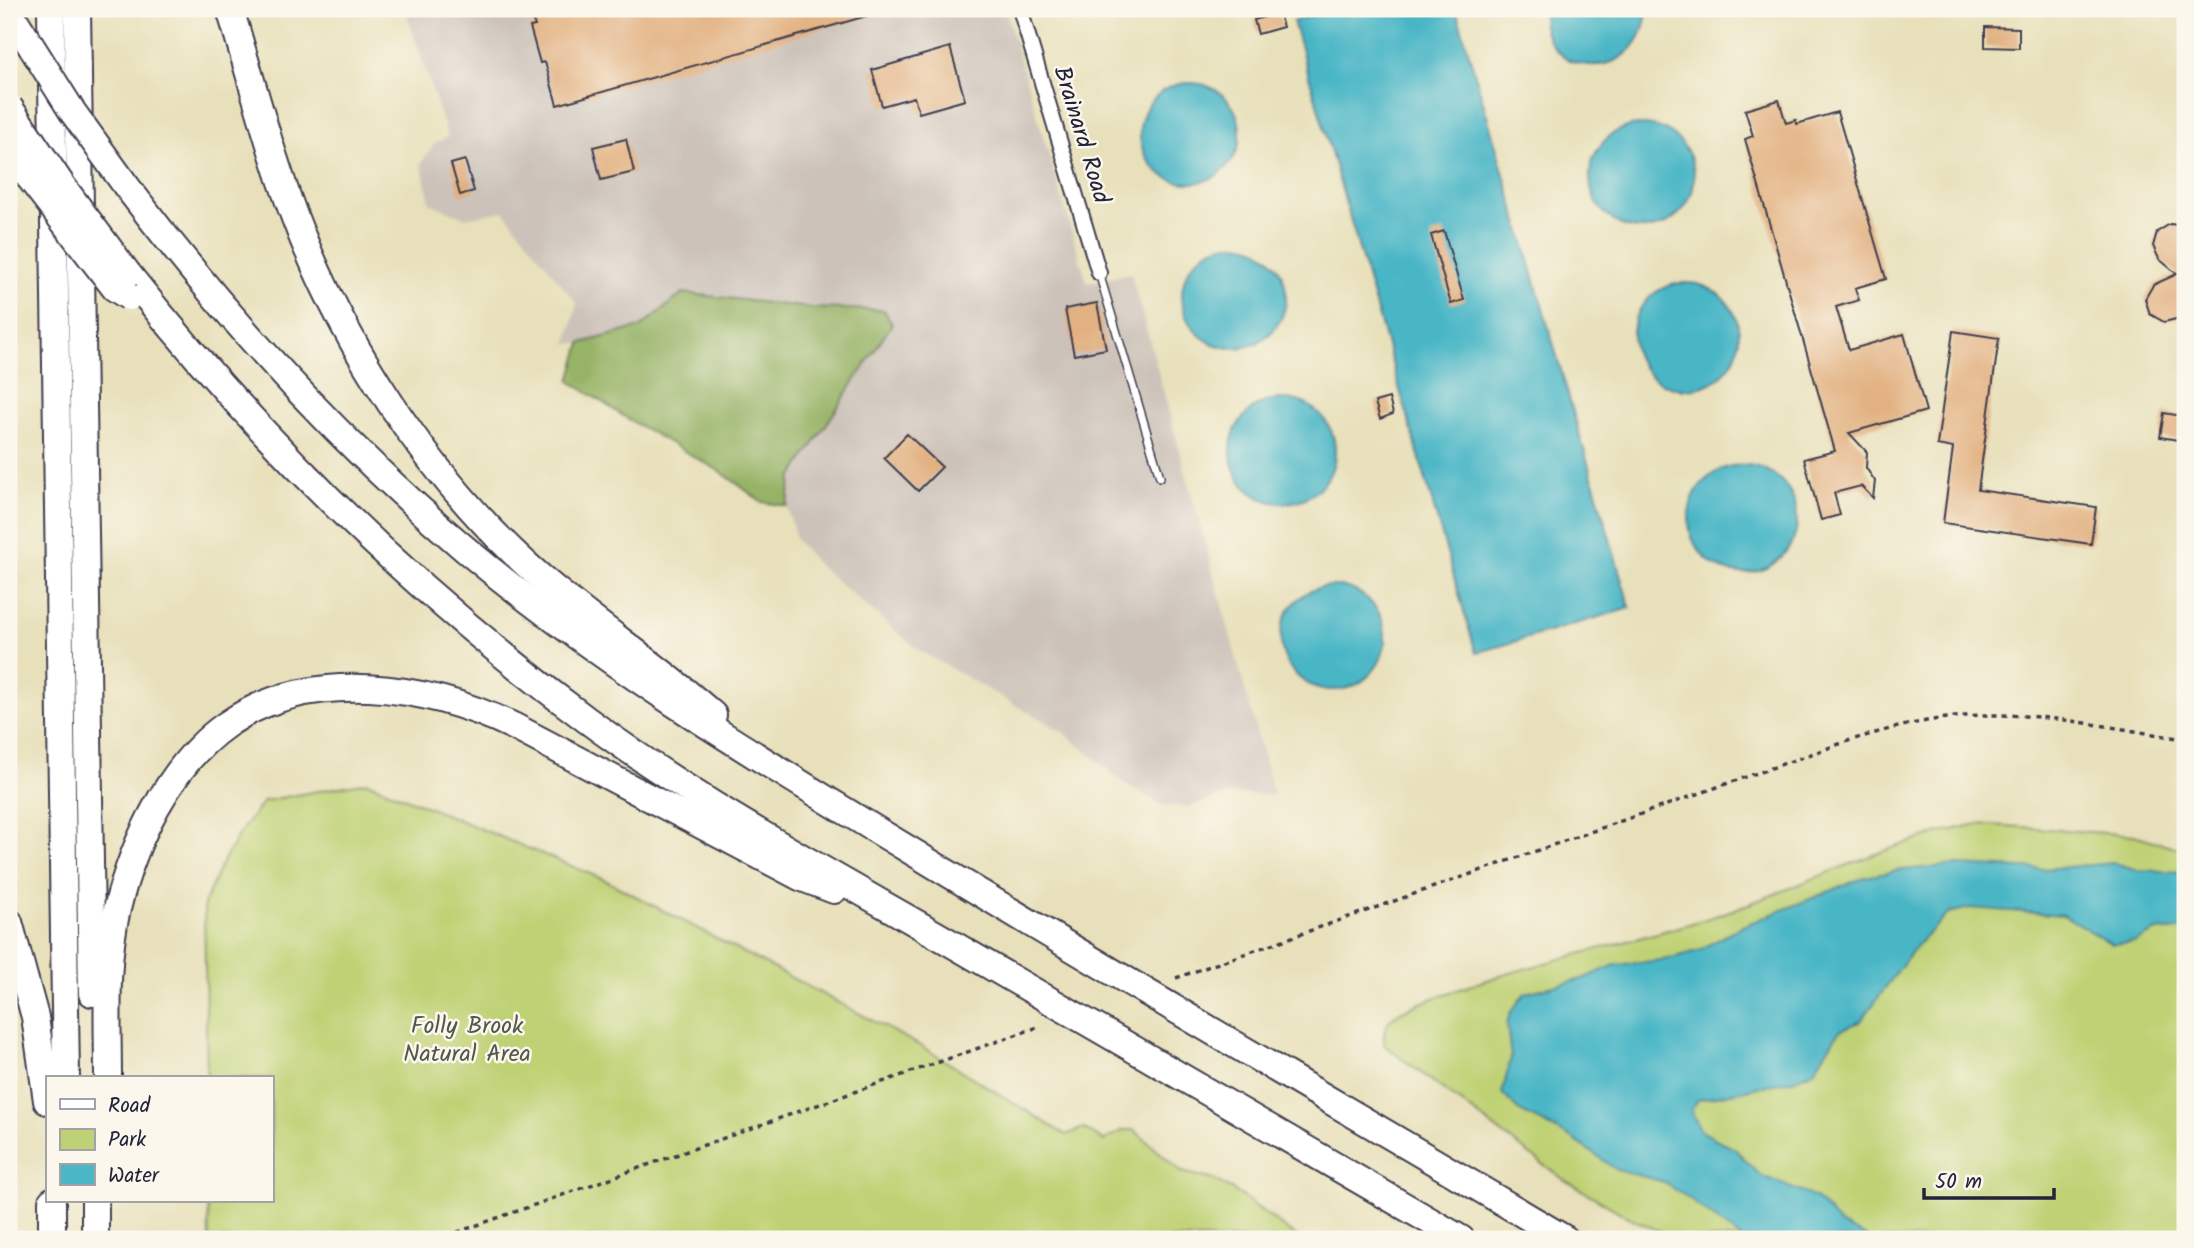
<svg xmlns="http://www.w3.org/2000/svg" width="2194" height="1248" font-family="Kalam,sans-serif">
<rect width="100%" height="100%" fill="#fbf7ec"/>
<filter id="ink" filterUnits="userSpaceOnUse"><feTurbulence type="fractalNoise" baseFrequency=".0143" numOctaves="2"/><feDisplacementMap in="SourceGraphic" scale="14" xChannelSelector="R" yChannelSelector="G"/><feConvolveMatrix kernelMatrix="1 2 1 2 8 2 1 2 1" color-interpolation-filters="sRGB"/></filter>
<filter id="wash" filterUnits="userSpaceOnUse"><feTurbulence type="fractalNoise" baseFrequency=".00686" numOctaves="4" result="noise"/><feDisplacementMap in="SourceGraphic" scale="28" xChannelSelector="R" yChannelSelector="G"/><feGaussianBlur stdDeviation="1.57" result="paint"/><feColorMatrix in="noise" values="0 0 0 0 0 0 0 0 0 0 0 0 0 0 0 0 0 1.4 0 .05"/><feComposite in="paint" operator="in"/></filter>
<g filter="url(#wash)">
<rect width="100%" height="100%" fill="#e8e0ba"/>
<polygon fill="#ccc2b9" points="405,9 1005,9 1087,283 1131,273 1274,795 1228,794 1188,807 1162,805 1124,783 1063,732 920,651 820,567 796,540 787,506 792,477 816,442 884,310 811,308 684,293 641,327 589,342 567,344 577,304 504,211 465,218 430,203 421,163 434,144 448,137"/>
<g fill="#bfd175" stroke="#707a58" stroke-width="2">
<polygon points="367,782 605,880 921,1046 1066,1135 1083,1128 1104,1141 1123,1130 1134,1130 1182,1172 1215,1180 1241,1195 1299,1239 209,1239 208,1201 271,1201 271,1078 207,1078 204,904 220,867 240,832 264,801"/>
<path d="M1978,824L2134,835L2185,850V1239H1677L1626,1216L1563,1179L1385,1046C1382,1033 1385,1022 1397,1014C1420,1001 1447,994 1471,985C1551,959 1633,942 1712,917C1801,888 1886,842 1978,824Z"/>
</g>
<polygon fill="#97b366" stroke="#5c6a50" stroke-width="2" points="683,293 810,308 884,310 892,324 792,477 787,506 762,502 721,472 631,421 570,381 581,343 641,327"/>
<g fill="#4ab6c6" stroke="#366c80" stroke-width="2">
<polygon points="1336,9 1456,9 1630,608 1476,653 1293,21"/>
<path d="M1543,9H1647C1642,87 1539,81 1543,9Z"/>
<circle cx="1190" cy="133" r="50"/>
<circle cx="1642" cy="177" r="52"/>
<circle cx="1234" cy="296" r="52"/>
<circle cx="1686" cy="336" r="53"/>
<circle cx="1283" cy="451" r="52"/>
<circle cx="1743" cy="519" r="54"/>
<circle cx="1333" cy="638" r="52"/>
<polygon points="2115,863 2138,870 2185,872 2185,929 2156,931 2135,942 2112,944 2063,915 1970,908 1949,913 1916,946 1861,1021 1839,1031 1814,1071 1793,1080 1698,1100 1691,1110 1701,1131 1735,1149 1760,1175 1816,1198 1841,1225 1871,1239 1742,1239 1681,1193 1661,1181 1617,1170 1570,1137 1518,1110 1502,1093 1511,1058 1507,1024 1510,1013 1525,993 1582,979 1615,965 1663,960 1698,951 1740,927 1865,877 1901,870 1957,865 2043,869"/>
</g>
<g id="blocks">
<g fill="#e2b181">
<polygon points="529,9 877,9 877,13 557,105 545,62 540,63 530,27 535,26"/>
<polygon points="1279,13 1283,27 1258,34 1254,20"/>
<polygon points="1985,27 2019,28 2019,48 1985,47"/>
<polygon points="950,47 965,100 919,113 914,97 882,106 872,70"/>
<polygon points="1779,100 1786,123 1796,120 1797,124 1837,112 1886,279 1855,288 1859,300 1836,307 1849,350 1904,334 1926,411 1849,433 1867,452 1866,468 1875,481 1873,498 1861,486 1834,493 1840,515 1821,520 1804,459 1835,451 1745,139 1753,136 1745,110"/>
<polygon points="626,139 634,172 601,180 593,147"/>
<polygon points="465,160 474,191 460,195 451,164"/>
<polygon points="2170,224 2185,226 2185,310 2176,319 2164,322 2150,314 2145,299 2153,285 2177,274 2159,259 2153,246 2157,232"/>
<polygon points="1444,231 1464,300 1451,304 1431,235"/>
<polygon points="1097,303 1106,349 1074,355 1065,309"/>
<polygon points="1953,331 1999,338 1978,490 2096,507 2091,544 1943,523 1953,448 1937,445"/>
<polygon points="1389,398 1393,414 1380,419 1375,402"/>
<polygon points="2164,413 2182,416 2178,440 2160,437"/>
<polygon points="907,434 942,467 918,491 884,458"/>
</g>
</g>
</g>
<g filter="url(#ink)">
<use href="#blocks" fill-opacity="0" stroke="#403e4e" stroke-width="2"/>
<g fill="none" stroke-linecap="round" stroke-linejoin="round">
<g stroke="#403e4e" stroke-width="10">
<polyline id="lane" points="1099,273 1160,477"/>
</g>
<g stroke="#403e4e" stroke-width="18">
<polyline id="street" points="1020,9 1099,273"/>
</g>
<g stroke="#403e4e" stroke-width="30">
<g id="highway">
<polyline points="51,9 66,1078"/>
<polyline points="77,9 92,993"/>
<path d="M230,9C253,84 272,162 302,236C349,351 422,464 512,551C574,611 648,657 713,715"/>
<path d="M127,187C227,319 339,442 465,549C607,668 764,762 921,857C1134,987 1351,1112 1565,1239"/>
<path d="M128,274C261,442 414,592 587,720C701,804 826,871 949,942C1119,1041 1290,1140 1461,1239"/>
<polyline points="9,922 35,1017 47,1101"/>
<path d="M108,1078C108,1022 104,964 117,909C133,843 169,765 226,725C310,666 428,685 515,727L800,877L834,890"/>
<polyline points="95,1201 95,1239"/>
<polyline points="52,1239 52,1201"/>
</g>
</g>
<g stroke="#403e4e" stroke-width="3.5" stroke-dasharray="5 5" stroke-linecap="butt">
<path d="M1176,978L1848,741C1881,731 1913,722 1947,718C2025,707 2108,728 2185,739"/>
<polyline points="438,1239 1041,1026"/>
</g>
<use href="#lane" stroke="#fff" stroke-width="7"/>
<use href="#street" stroke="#fff" stroke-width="14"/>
<use href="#highway" stroke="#fff" stroke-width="26"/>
<g stroke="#403e4e" stroke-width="30" stroke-linecap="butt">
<g id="highway-bridge">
<polyline points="9,11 72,111 127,187"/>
<polyline points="9,107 63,187 128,274"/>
<polyline points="9,151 115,288 129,297"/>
</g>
</g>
<use href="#highway-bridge" stroke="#fff" stroke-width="26"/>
</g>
</g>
<g text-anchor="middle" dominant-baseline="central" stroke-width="5" stroke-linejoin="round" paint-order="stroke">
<g font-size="24" fill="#22223b" stroke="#fbf7ec">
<text transform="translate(1081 135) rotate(73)">Brainard Road</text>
</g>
<g font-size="24" fill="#51574c" stroke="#fbf7ec">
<text x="467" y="1026">Folly Brook<tspan x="467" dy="28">Natural Area</tspan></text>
</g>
</g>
<rect width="2194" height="1248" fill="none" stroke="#fbf7ec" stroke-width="35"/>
<rect x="46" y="1076" width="228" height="126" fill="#fbf7ec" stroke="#a4a2a5" stroke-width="2"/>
<rect x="60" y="1099" width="35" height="10" fill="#ffffff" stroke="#a4a2a5" stroke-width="2"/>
<text x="108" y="1112" font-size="21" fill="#22223b">Road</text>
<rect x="60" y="1129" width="35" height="21" fill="#bfd175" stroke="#a4a2a5" stroke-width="2"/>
<text x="108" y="1146" font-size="21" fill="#22223b">Park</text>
<rect x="60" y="1164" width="35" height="21" fill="#4ab6c6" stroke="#a4a2a5" stroke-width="2"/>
<text x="108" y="1182" font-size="21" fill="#22223b">Water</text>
<path d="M1924 1188v10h130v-10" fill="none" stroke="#22223b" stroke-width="3.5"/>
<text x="1935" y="1188" font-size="21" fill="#22223b" stroke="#fbf7ec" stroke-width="5" paint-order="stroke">50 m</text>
</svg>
